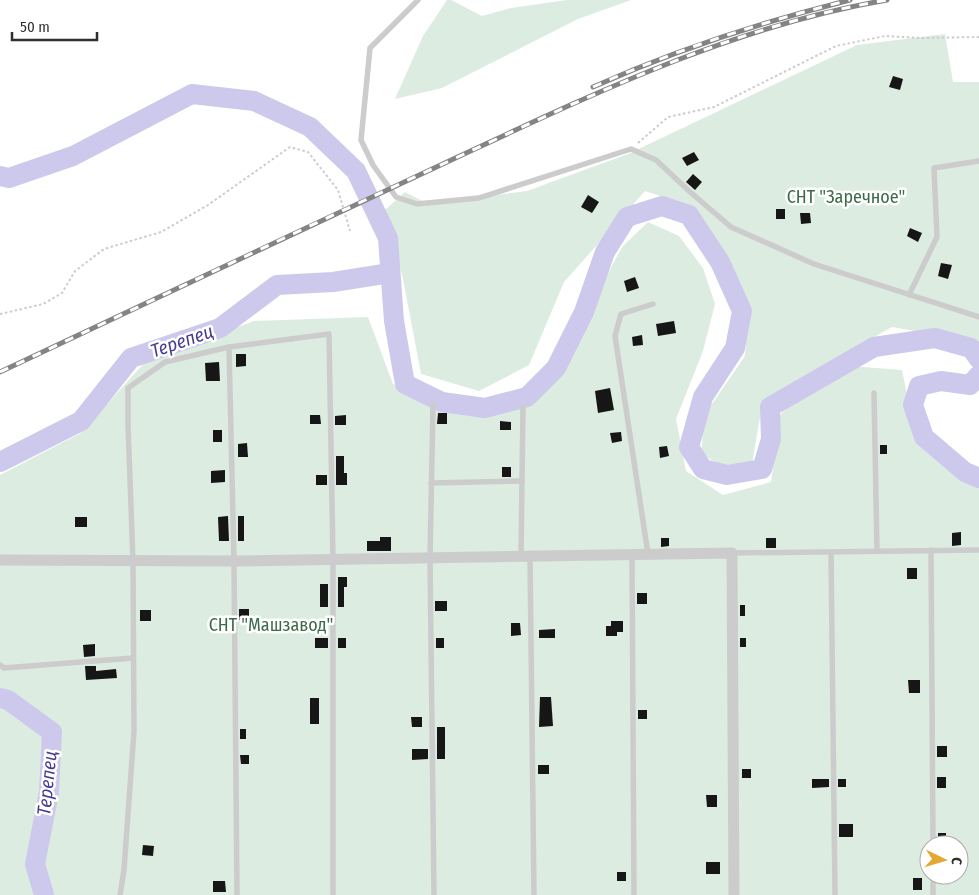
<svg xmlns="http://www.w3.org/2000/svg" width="979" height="895" font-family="'Fira Sans Condensed',sans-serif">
<rect width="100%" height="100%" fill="#fff"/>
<g fill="#ddece0" fill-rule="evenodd">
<polygon points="447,0 451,0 482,16 511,8 567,0 631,0 578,19 442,88 395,99 423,36"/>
<polygon points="945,34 953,82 979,82 979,342 892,327 763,400 752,464 725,469 701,453 705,414 745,356 748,311 726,255 684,204 645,191 564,282 529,365 479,391 421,374 403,279 385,210 405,192 428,204 527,191 628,154 857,45"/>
<path d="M648,222L679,236L703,268L715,304L703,351L676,419L686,471L723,495L771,482L780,415L798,397L850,366L902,370L916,439L971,481L979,483V895H0V475L81,433L145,362L254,321L368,317L393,384L437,404L483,416L517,407L562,371L590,307L622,247ZM929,845H959V875H929Z"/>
</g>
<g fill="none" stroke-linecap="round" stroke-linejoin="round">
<g stroke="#cdc9ec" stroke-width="20">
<polyline points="0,176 9,178 73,156 192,94 254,101 310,127 356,171 388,238 394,321 405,384 442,402 485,408 527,397 556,368 584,312 605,252 627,217 662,206 689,215 720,262 742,311 735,348 703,397 689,447 703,469 727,475 762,469 771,439 770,407 874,347 935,338 971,348 979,359"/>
<polyline points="979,375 970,385 941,381 919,386 913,405 924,437 965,472 979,478"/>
<polyline points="0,462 81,421 131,358 220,328 277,285 333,282 390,273"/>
<polyline points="0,698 8,700 52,732 49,792 35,864 44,895"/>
</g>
</g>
<g fill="#161616">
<polygon points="893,76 903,79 900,90 889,87"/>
<polygon points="694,152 699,160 687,166 682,158"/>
<polygon points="693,174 702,182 695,190 686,182"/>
<polygon points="588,195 599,202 592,213 581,207"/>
<rect x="776" y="209" width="9" height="10"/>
<polygon points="800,213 810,213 811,223 801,224"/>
<polygon points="910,228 922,233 918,242 907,236"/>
<polygon points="941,263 952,265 948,279 938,276"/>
<polygon points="635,277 639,288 627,292 624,281"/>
<polygon points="674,321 676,333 658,336 656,324"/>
<polygon points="642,335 643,345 633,346 632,337"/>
<polygon points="236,354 246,354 246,366 236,367"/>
<polygon points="219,362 220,381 206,381 205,363"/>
<polygon points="610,388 614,410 598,413 595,391"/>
<polygon points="438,413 447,413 447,424 437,424"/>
<polygon points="310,415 320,415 321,424 310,424"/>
<polygon points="346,415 346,425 335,425 335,416"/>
<polygon points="500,421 511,422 511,430 500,430"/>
<rect x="213" y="430" width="9" height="12"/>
<polygon points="621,432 622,441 612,443 610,433"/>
<polygon points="247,443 248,457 238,457 238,444"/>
<rect x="880" y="445" width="7" height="9"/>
<polygon points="667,446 669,456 660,458 659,447"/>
<polygon points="336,456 344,456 344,473 347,473 347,485 336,485"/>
<rect x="502" y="467" width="9" height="10"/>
<polygon points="225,470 225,482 211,483 211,471"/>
<rect x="316" y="475" width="11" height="10"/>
<polygon points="228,516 229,541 219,541 218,517"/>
<rect x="238" y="516" width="6" height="25"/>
<rect x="75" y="517" width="12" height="10"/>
<polygon points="961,532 961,545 952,546 952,533"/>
<polygon points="380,537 391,537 391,551 367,551 367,541 380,541"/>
<polygon points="661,538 669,538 669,546 661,547"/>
<rect x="766" y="538" width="10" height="10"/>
<rect x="907" y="568" width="10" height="11"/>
<polygon points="338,577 347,577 347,587 344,587 344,607 338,607"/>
<rect x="320" y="584" width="8" height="23"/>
<rect x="637" y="593" width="10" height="11"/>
<rect x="435" y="601" width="12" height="10"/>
<rect x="740" y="605" width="5" height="11"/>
<polygon points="239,609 249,609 249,619 239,620"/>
<rect x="140" y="610" width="11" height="11"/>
<polygon points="611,621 623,621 623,632 617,632 617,636 606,636 606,626 611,626"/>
<polygon points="511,623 520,623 521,635 511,636"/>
<polygon points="555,629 555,638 539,638 539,630"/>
<rect x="315" y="638" width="13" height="10"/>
<rect x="338" y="638" width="8" height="10"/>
<rect x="436" y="638" width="8" height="10"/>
<rect x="740" y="638" width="6" height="9"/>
<polygon points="95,644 95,656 84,657 83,645"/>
<polygon points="85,666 96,666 96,671 116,669 117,678 86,680"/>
<polygon points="908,680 920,680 920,693 909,693"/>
<polygon points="540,697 551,697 553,726 539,727"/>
<rect x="310" y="698" width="9" height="26"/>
<rect x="638" y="710" width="9" height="9"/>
<polygon points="411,717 422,717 422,727 412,727"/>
<rect x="437" y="727" width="8" height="32"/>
<rect x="240" y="729" width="6" height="10"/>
<rect x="937" y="746" width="10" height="11"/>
<polygon points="412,749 428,749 428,759 412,760"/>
<polygon points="240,755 249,755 249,764 241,764"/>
<rect x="538" y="765" width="11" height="9"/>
<rect x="742" y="769" width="9" height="9"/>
<rect x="937" y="777" width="9" height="11"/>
<polygon points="812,779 829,779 829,787 812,788"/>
<rect x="838" y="779" width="8" height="8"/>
<polygon points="706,795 717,795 717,807 707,807"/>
<rect x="839" y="824" width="14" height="13"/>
<polygon points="938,833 946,833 946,842 938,841"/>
<polygon points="143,845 154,846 153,856 142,855"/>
<rect x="706" y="862" width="14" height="12"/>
<rect x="617" y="872" width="9" height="9"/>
<rect x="913" y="878" width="9" height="12"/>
<polygon points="213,881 225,881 226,892 213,892"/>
</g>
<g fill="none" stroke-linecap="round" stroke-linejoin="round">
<g stroke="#ccc" stroke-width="2" stroke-dasharray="2.5 2.5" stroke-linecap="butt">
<polyline points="638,143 668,117 714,107 836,46 885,36 921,38 979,37"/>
<polyline points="0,314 43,304 62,293 75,271 104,249 161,232 208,205 290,147 308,152 338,190 350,231"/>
</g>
<g stroke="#ccc" stroke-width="5.5">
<polyline points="418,0 370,48 361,140 373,165 396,197 417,204 479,198 631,149 656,160 689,191 731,227 814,264 979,317"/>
<polyline points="909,295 937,237 934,168 979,161"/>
<polyline points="229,347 234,561 237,895"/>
<polyline points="874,393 877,551"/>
<polyline points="433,405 430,558 434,895"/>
<polyline points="431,483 522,481"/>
<polyline points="931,550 933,845"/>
<polyline points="831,552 835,895"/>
<polyline points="732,553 979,550"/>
<polyline points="648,554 615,336 621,314 653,304"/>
<polyline points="632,555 634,895"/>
<polyline points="521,556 523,406"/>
<polyline points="530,556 534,895"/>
<polyline points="0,665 4,668 133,658"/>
<polyline points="933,875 933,895"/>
<polyline points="120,895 124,870 134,731 133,562 128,424 128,388 165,362 229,347 329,334 333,559 333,895"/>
</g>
<polyline stroke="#ccc" stroke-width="11" points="0,560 234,561 732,553 734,895"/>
<g stroke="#848484" stroke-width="5">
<g id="rail">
<path d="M593,87C678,49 761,22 850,0"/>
<path d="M0,372C149,302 298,231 447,162C589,96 732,26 887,0"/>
</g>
</g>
<use href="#rail" stroke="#fff" stroke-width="3" stroke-dasharray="9" stroke-linecap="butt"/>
</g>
<g text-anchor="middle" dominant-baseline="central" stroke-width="5" stroke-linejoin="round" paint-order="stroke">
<g font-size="18" fill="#3c6b48" stroke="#fff">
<text x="846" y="197">СНТ "Заречное"</text>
<text x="271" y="625">СНТ "Машзавод"</text>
</g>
<g font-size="19" font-style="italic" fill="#463d92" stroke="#fff">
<text transform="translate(182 341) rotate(-19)">Терепец</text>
<text transform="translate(47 783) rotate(-84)">Терепец</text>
</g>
</g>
<g transform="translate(944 860) rotate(95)"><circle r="24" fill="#ffffff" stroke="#acacac"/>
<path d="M0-4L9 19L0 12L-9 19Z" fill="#e5a632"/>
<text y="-8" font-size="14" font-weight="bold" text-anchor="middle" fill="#2f2f2f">С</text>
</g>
<path d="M12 32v8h85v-8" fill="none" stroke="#2f2f2f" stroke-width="2.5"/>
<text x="20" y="32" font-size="15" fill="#2f2f2f" stroke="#ffffff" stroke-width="4" paint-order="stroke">50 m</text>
</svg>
